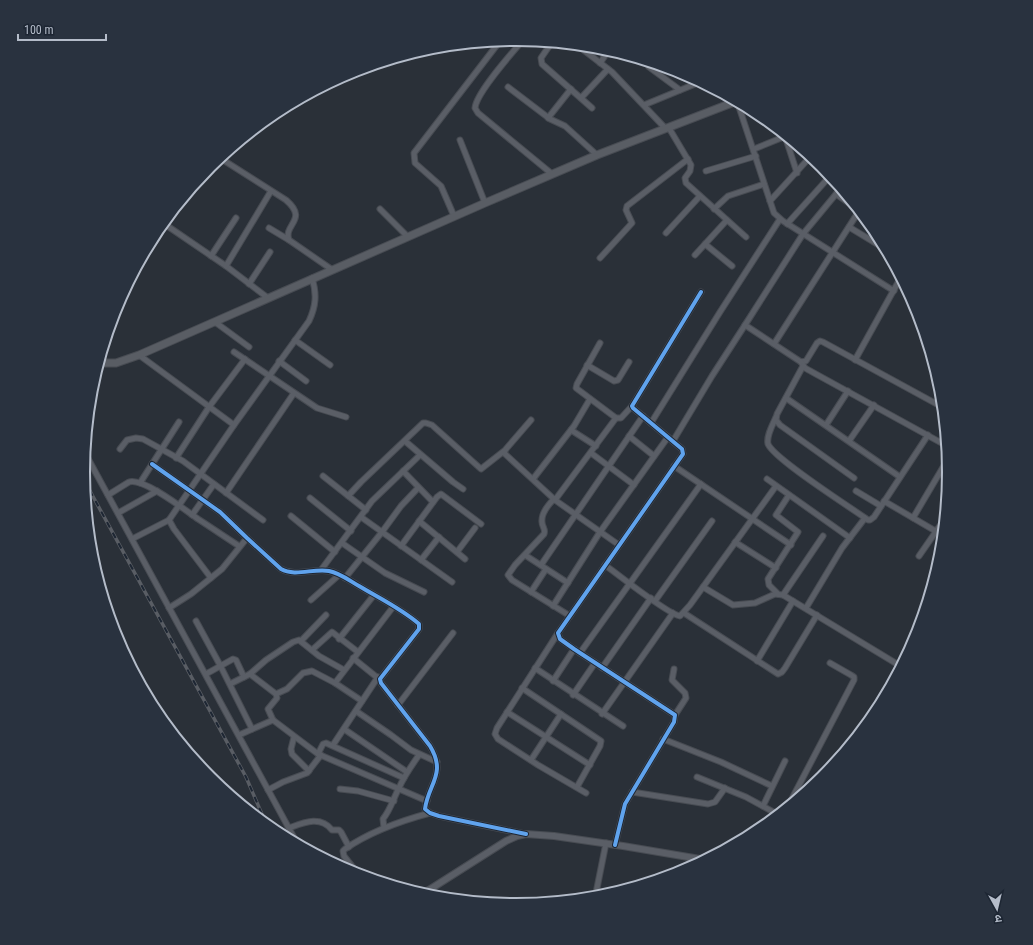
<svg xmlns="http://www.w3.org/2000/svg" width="1033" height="945" font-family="'Roboto Condensed','Noto Sans Devanagari',sans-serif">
<rect width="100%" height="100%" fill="#2a3038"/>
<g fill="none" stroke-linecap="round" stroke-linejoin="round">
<g stroke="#484c53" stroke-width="7">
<g id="minor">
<path d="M523,40C512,53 476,93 475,108L478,113L552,174"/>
<polyline points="552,42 541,58 542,64 592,108"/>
<polyline points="577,45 612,72 666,129"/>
<polyline points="600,63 609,50"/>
<polyline points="649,67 680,90"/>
<polyline points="508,87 550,119 565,126 597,155"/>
<polyline points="581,98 608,69"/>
<polyline points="737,101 772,207 774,213 783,221 894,291"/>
<polyline points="644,105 700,82"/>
<polyline points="548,118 571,89"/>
<polyline points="669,128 691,165 690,171 685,178 686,183 746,237"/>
<polyline points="785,136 797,173"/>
<polyline points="460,140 485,203"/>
<polyline points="754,149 786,136"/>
<path d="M220,158L286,200C309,220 283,224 289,240L331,269"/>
<polyline points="706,171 756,156"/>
<polyline points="836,194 861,212"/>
<polyline points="770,201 811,156"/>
<polyline points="380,209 408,237"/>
<polyline points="714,209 728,196 764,184"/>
<polyline points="454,216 441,186 415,163 414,153 500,41"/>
<polyline points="163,223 226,266 268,298"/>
<polyline points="787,224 831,175"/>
<polyline points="849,227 882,247"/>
<polyline points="269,228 289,240"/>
<polyline points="666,233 700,196"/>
<polyline points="705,244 732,266"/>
<polyline points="695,255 727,220"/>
<polyline points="211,256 236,218"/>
<polyline points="600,258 632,223 626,210 627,206 688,159"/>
<polyline points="226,266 271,191"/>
<polyline points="249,284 270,252"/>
<polyline points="215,322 249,347"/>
<polyline points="745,325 801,362 806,361 817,343 820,341 823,342 944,408"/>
<polyline points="295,340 330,365"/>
<polyline points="600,343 577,384 576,388 616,418 621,418 632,406"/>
<polyline points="774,344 859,211"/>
<polyline points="234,352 317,408 346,417"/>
<polyline points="139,355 234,425"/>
<polyline points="855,360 901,277"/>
<polyline points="279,361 306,381"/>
<polyline points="801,362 805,368 814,373 947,446"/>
<polyline points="587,365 614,381 618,380 629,362"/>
<polyline points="803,366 777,414 776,420 780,425 854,478"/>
<polyline points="786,398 900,477"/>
<path d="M776,417C773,424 766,436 768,444C774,459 850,507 868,520H870L874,517L928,435"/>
<polyline points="531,420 506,449 504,453 555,500 619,545"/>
<polyline points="651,423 720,312 780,219"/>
<polyline points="826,425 848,391"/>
<polyline points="571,430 596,446"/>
<polyline points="629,436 654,456"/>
<polyline points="405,441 453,482 463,489"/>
<polyline points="673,441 712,376 745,325 803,234 841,188"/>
<polyline points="849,441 874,405"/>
<polyline points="120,449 127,440 136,438 143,439 183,461 263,520"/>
<polyline points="85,453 298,845"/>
<polyline points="591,453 634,485"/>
<polyline points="176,458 209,407 245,359"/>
<path d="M152,464L220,512L247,538L281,569C295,577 314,568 329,571C340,573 350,581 359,586C379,598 402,609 419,624V629L380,679L381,683L430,746C447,774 428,784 425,809L430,813L439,816L525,834"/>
<polyline points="674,466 791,545"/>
<polyline points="403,471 433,502"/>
<polyline points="323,476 366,510"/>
<polyline points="533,479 574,426 590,399"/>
<polyline points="767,479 850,538"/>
<polyline points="140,483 179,422"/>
<polyline points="856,491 881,506"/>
<polyline points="226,493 294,393"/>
<path d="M108,495L129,482C143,477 185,510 198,519C212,528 225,537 239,546"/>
<polyline points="348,496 361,482 423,423 426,423 432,425 481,469 504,451"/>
<polyline points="310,498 351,531"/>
<path d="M554,499C548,505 541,513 542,522C542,527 546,529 544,534L515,565L508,575L512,580L570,616"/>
<polyline points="555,500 616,418"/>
<polyline points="884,501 944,536"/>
<polyline points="118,513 157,491"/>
<polyline points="192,515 214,484"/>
<polyline points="291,516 335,552"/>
<polyline points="361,517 452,582"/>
<polyline points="913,518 949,457"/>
<polyline points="419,521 465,559"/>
<polyline points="132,539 169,520"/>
<polyline points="735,542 776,568"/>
<polyline points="342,543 385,573 424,592"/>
<polyline points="401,546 437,497 441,494 481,524"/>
<polyline points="457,552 475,528"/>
<polyline points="525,555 568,583"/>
<polyline points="919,556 946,517"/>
<polyline points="421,560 439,537"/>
<polyline points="541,565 643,416"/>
<path d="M605,565C617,574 669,615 680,616L690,605L776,486"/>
<polyline points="321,570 372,501 420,455"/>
<path d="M211,578L174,529L169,520L234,425L309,321C316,306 317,294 312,278"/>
<polyline points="345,578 382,532 401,506 418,488"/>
<polyline points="703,587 733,605 755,603 775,594 783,595 902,667"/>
<polyline points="531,592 546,569"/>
<polyline points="778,594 769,585 768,579 798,532 776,515 789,495"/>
<polyline points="783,595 823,536"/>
<polyline points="311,600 339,575"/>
<polyline points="655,601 712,521"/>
<polyline points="553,606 600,532 668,437"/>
<polyline points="169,608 191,594 222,569 247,538"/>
<polyline points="806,608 842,548 865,518"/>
<polyline points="684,613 778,674 782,672 785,668 817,615"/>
<polyline points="196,621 220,665 252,729"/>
<polyline points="558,633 497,728 495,734 498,739 538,765 586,793"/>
<polyline points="339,639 374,595"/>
<polyline points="301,641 326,615"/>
<polyline points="312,650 332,632 358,652"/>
<polyline points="580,653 701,484"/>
<polyline points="353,658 379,679"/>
<polyline points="757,661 793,601"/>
<polyline points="535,668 623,726"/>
<polyline points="602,668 651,598"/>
<polyline points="674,669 672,680 685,693 686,698 675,715"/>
<polyline points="206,674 233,659 236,660 244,677"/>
<polyline points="250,674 276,694 277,698 268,709 273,720"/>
<polyline points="553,681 574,649"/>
<polyline points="335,683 393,607"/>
<polyline points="230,684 250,674 266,660 293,642 299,640 319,656 344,670"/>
<polyline points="522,688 601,741 600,746 577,787"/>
<polyline points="276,694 287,689 303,673 312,671 335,683 362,701"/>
<polyline points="573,695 595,663"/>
<polyline points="398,705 453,633"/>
<polyline points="356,711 391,735 411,750 437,762"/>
<polyline points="507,712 590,765"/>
<polyline points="602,714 673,613"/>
<polyline points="344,729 407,772"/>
<polyline points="239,735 273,720 318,754 427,801"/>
<polyline points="294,737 291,749 292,754 309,771"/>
<polyline points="663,739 721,762 772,786"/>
<polyline points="333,745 378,677"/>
<polyline points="318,754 323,744 326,743 404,778"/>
<polyline points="531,760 561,714"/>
<polyline points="697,777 746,797 779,815"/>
<polyline points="340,789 358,791 394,801"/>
<polyline points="268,790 283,782 307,773 321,755"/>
<polyline points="632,792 708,804 715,802 725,788"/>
<polyline points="763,806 785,761"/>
<polyline points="787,808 854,680 854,677 851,675 830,663"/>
<path d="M289,828C303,823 320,815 332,830H339L341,832L349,847"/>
<path d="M384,828L383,819C391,809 393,799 399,788C404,776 412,765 419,755"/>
<polyline points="615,845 625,804 674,722 675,715 574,649 560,639 558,633 683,454 682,449 633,408 632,406 701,292"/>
<path d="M359,875L344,856L343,851L345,849C371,831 400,821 430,813"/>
<polyline points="595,898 606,843"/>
</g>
</g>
<g stroke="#484c53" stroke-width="8">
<polyline id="tertiary" points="421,895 506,841 517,836 526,834 554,836 623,846 706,860"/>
</g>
<g stroke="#484c53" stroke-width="9">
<polyline id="secondary" points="99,363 116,363 139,355 485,203 597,155 737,101"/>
</g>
<use href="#minor" stroke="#5a5e66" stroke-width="5"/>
<use href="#tertiary" stroke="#5a5e66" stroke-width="6"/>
<use href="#secondary" stroke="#595d64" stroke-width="7"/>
<g stroke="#595d64" stroke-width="3.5">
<polyline id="rail" points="84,480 246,777 267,826"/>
</g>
<use href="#rail" stroke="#1d2633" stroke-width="2" stroke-dasharray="6" stroke-linecap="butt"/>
<g stroke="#1d2633" stroke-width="6">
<g id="cycleway">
<path d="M152,464L220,512L247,538L281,569C295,577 314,568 329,571C340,573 350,581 359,586C379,598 402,609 419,624V629L380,679L381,683L430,746C447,774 428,784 425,809L430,813L439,816L526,834"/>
<polyline points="615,845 625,804 674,722 675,715 574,649 560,639 558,633 683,454 682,449 633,408 632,406 701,292"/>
</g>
</g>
<use href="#cycleway" stroke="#60a3ed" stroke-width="4"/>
</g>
<path d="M0 0H1033V945H0ZM90 472a426 426 0 1 1 852 0a426 426 0 1 1-852 0Z" fill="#29323f" fill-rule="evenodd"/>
<path fill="none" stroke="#b4bcc9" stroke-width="2" d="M90 472a426 426 0 1 1 852 0a426 426 0 1 1-852 0Z"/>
<g transform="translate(997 909) rotate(172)" stroke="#1d2633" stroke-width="3" paint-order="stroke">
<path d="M0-3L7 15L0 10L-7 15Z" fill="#b4bcc9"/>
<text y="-6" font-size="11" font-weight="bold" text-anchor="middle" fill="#b4bcc9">उ</text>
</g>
<path d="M18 34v6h88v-6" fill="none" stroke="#b4bcc9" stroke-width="2"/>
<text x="24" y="34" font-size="12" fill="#b4bcc9" stroke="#1d2633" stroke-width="3" paint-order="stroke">100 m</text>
</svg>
